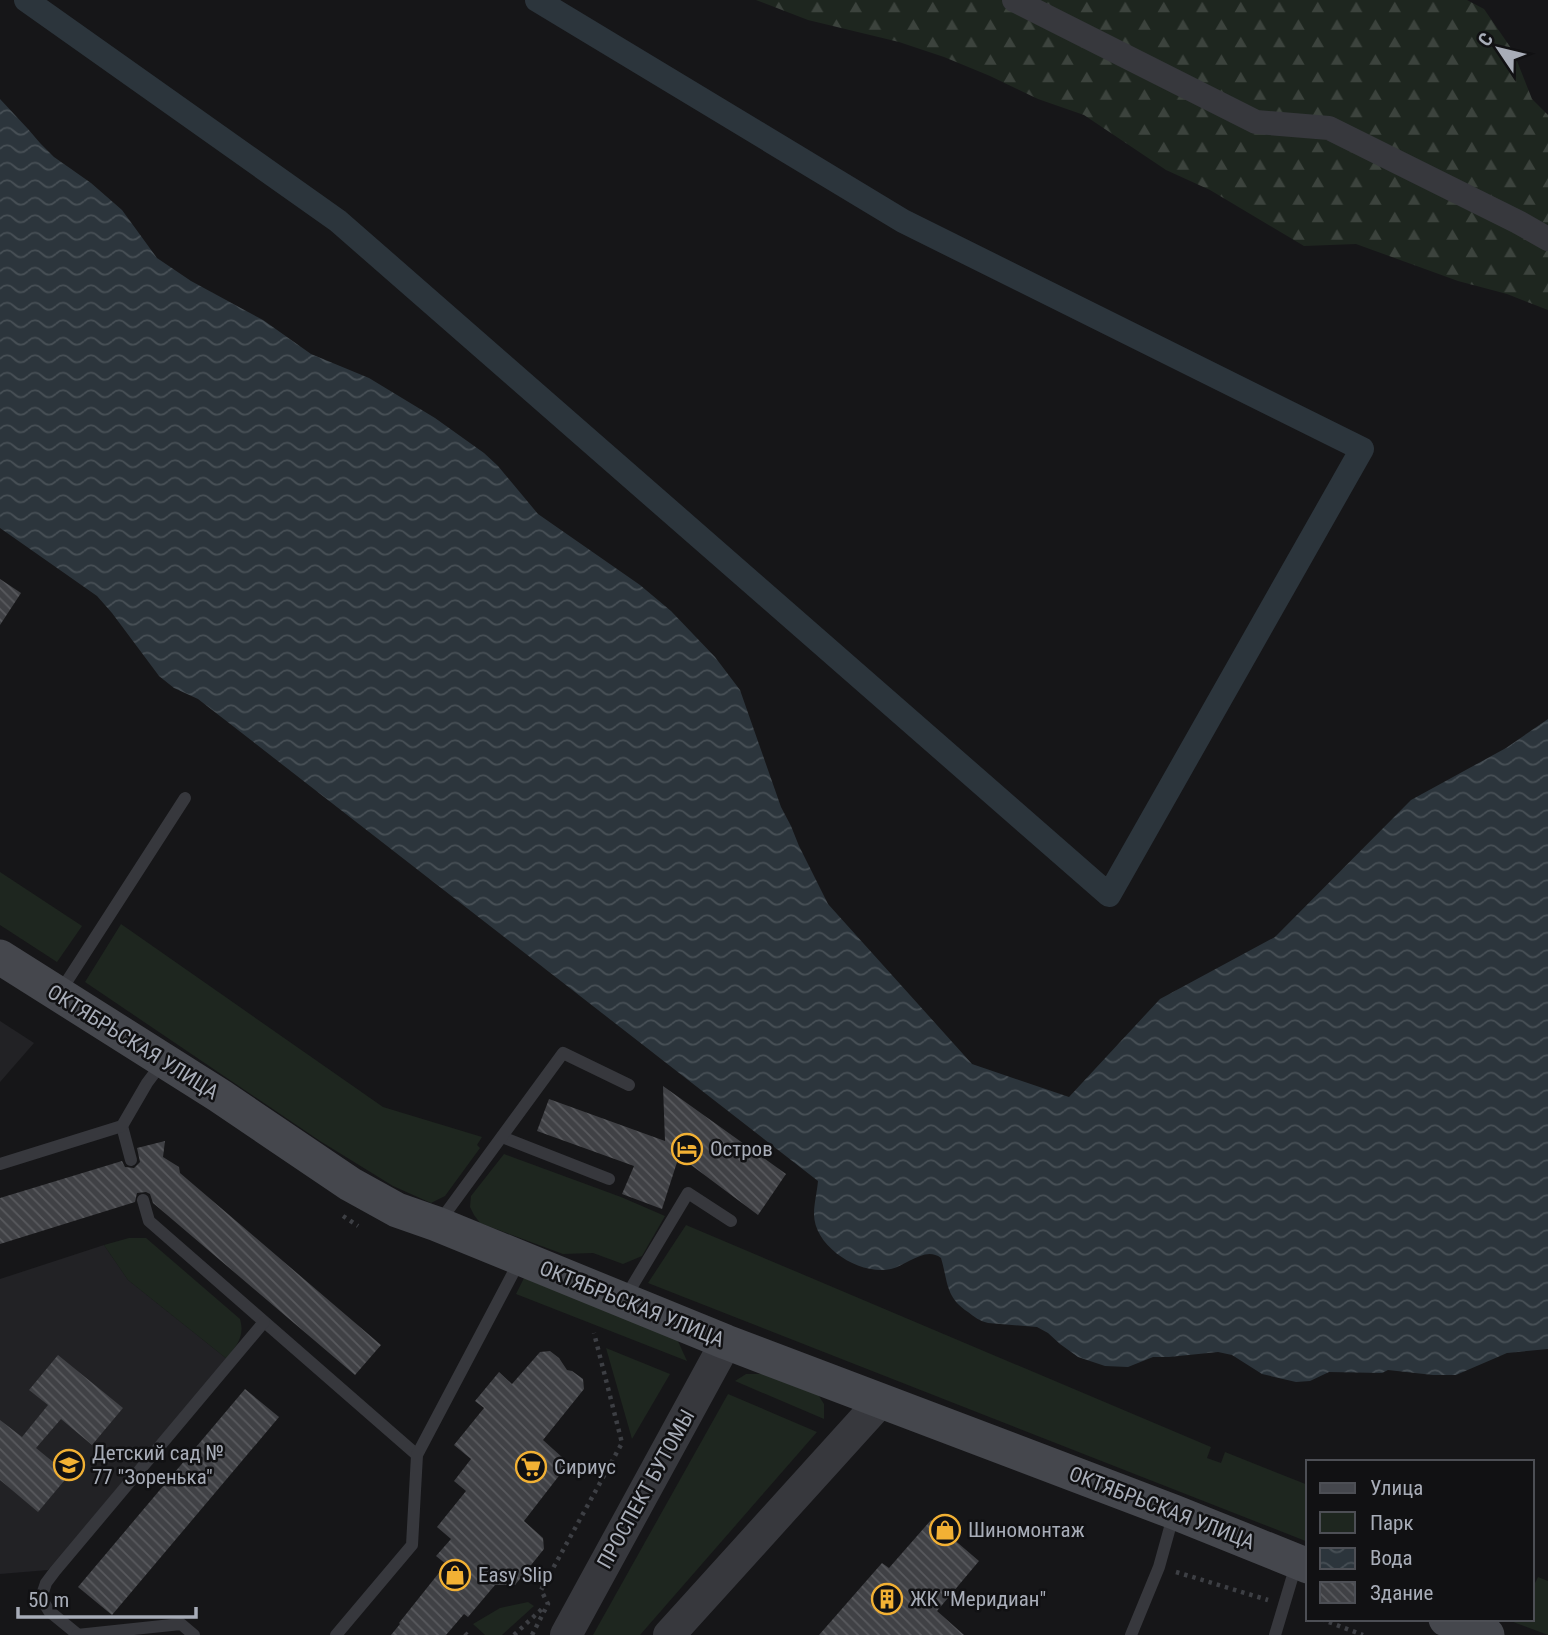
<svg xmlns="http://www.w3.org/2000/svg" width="1548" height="1635" font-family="'Roboto Condensed',sans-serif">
<defs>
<pattern id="forest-firs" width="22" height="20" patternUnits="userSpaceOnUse" patternTransform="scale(1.75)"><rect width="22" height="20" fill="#1e261f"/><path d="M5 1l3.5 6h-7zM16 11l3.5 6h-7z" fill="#3c433d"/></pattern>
<pattern id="water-waves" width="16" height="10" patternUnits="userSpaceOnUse" patternTransform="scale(1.75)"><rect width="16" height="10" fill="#2c353c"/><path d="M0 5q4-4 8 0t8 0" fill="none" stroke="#485056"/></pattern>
<pattern id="building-back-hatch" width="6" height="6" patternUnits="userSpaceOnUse" patternTransform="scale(1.75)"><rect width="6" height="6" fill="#404145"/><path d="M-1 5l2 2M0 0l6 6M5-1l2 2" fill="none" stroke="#595a5e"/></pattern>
</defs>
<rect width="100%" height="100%" fill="#161618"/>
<g fill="#222225">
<polygon points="0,1021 34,1043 0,1082"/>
<polygon points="104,1245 128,1280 227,1359 48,1570 0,1574 0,1279"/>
</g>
<g fill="#1e261f">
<polygon points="0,872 82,926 57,962 0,925"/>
<polygon points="121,924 383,1107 482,1137 477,1145 480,1148 445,1196 431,1203 393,1186 320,1141 85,982"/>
<polygon points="504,1154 621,1197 665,1216 642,1256 623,1264 593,1253 563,1254 480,1223 474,1215 470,1207 471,1196"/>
<polygon points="686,1225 1211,1447 1207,1458 1221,1463 1225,1452 1308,1485 1308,1542 648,1283"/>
<path d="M129,1238H146L240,1319C245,1337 237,1344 227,1359L128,1280L104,1245Z"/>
<polygon points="524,1278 677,1339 687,1361 516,1294"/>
<polygon points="606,1348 670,1374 632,1439"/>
<polygon points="746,1374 763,1374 817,1393 824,1404 824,1419 735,1381"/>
<polygon points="728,1394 817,1432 640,1635 593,1635"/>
<polygon points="1538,1577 1548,1581 1548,1635 1505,1619 1532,1619 1532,1585 1534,1585"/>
<polygon points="528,1602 534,1606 502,1635 485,1635 473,1624 500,1608"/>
</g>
<polygon fill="url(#forest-firs)" points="756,0 1467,0 1484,9 1513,51 1532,99 1548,115 1548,310 1507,294 1458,281 1356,244 1304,246 1210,190 1166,170 1084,115 1038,99 990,76 944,57 899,42 808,20"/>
<path fill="url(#water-waves)" d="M0,99L28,129L40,143L54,157L91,183L122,210L157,258L191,281L263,320L311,354L369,378L435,418L484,453L498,466L538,514L640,585L671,611L715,657L740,690L781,807L791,826L799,846L828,904L972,1064L1069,1097L1160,999L1275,937L1411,800L1506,748L1548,719V1349L1507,1353L1456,1375H1433L1388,1370L1382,1373L1329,1372L1310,1381L1296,1382L1262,1374L1232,1355L1218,1352L1169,1357H1153L1128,1367L1105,1366L1078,1357L1060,1344L1048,1333L1037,1327L988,1323C980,1321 974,1317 968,1312C945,1297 948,1281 941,1258C925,1246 908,1265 891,1269C860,1276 814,1247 814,1214C814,1204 817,1192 818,1181L198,699L174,688L159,676L112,613L97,596L0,528Z"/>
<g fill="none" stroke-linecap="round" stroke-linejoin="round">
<polyline stroke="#2c353c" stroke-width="24" points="26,0 338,221 1109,895 1362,449 903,221 537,0"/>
</g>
<g fill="url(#building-back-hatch)">
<polygon points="0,579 21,593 0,625"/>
<polygon points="663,1086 786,1174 758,1215 679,1156 662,1209 622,1194 634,1166 537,1131 549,1099 665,1141"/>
<polygon points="165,1141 163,1157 179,1167 180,1173 381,1345 355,1375 153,1203 150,1194 146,1192 137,1193 135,1202 0,1244 0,1198 122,1161 125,1167 134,1168 140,1162 137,1148"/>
<polygon points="550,1351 559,1358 567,1370 572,1371 583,1379 584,1389 543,1440 563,1458 565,1468 524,1521 543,1538 544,1549 515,1585 495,1585 468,1617 464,1614 446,1635 391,1635 400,1624 399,1623 446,1564 436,1556 451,1539 437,1527 466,1491 454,1481 471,1459 454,1445 484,1408 475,1401 499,1372 512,1384 540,1352"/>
<polygon points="58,1355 123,1408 92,1445 61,1419 36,1448 69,1475 38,1512 0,1480 0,1420 22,1437 48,1405 29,1390"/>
<polygon points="245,1389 279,1417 112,1615 78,1587"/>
<polygon points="931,1520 979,1561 937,1611 964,1635 819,1635 882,1563 889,1568"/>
</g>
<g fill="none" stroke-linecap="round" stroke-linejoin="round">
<g stroke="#3d3f44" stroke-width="4.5" stroke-dasharray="3.5 5" stroke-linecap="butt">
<polyline points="343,1216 358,1226"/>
<polyline points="1176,1572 1268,1600"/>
<polyline points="1321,1619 1363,1635"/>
<polyline points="465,1633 467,1635"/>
<polyline points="514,1635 544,1607"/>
<polyline points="532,1635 548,1604 541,1590 622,1443 594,1333"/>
</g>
<g stroke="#37383d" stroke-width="12">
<polyline points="60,992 185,798"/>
<polyline points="122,1126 131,1160"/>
<polyline points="502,1137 609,1179"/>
<polyline points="0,1164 122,1126 147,1083 162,1063"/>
<polyline points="143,1200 149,1221 417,1455"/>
<polyline points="440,1221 563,1053 629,1085"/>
<polyline points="625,1298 688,1193 731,1221"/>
<polyline points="77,1634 49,1611 41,1598 46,1583 55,1571 264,1322"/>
<polyline points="77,1635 181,1624 194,1635"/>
<polyline points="336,1635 412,1545 417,1455 520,1260"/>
<polyline points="1131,1635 1159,1567 1174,1513"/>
<polyline points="1275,1635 1296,1565"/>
</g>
<polyline stroke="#37383d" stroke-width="24" points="1014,0 1256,122 1329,128 1518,222 1548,239"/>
<g stroke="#37383d" stroke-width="32">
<polyline points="566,1635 726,1342"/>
<polyline points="669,1635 880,1402"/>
</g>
<g stroke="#45474d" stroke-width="35">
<polyline points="0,957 220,1096 350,1184 397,1210 437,1224 726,1342 1174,1512 1308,1566"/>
<polyline points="1446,1619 1487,1635"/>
</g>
</g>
<defs>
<g id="hotel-ring" transform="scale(1.575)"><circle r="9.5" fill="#111113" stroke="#f2b134" stroke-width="1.5"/><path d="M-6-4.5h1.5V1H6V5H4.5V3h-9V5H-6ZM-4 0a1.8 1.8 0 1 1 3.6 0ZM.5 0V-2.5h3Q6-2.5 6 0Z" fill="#f2b134"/></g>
<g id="school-ring" transform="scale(1.575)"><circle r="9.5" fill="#111113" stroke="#f2b134" stroke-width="1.5"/><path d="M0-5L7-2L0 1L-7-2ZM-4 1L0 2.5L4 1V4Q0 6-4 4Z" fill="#f2b134"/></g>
<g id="supermarket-ring" transform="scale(1.575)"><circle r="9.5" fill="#111113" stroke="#f2b134" stroke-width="1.5"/><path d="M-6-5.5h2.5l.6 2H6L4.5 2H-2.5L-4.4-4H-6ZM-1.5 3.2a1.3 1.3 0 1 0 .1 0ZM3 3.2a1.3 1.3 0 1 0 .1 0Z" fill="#f2b134"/></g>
<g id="shop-ring" transform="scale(1.575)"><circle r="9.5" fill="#111113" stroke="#f2b134" stroke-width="1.5"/><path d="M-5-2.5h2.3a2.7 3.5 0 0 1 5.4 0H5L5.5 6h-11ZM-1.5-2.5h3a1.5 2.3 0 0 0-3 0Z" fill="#f2b134"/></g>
<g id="building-ring" transform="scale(1.575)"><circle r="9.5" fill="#111113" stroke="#f2b134" stroke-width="1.5"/><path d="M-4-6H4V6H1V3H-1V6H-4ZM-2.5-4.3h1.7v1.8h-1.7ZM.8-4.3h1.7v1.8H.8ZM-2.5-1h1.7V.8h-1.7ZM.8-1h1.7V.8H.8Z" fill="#f2b134"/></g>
</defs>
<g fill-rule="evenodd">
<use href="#hotel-ring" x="687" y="1149"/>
<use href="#school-ring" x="69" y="1465"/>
<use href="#supermarket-ring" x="531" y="1467"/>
<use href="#shop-ring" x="945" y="1530"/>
<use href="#shop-ring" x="455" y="1575"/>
<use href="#building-ring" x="887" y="1599"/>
</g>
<g text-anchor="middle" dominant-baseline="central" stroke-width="5" stroke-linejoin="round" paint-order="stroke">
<g font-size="21" fill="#a8adb8" stroke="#111113">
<text transform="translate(133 1042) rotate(32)">ОКТЯБРЬСКАЯ УЛИЦА</text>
<text transform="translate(632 1304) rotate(22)">ОКТЯБРЬСКАЯ УЛИЦА</text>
<text transform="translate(646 1489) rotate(-61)">ПРОСПЕКТ БУТОМЫ</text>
<text transform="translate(1162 1508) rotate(21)">ОКТЯБРЬСКАЯ УЛИЦА</text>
</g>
<g font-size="21" fill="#a8adb8" stroke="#111113" text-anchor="start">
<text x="710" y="1149">Остров</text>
<text x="92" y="1453">Детский сад №<tspan x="92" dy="24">77 "Зоренька"</tspan></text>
<text x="554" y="1467">Сириус</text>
<text x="968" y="1530">Шиномонтаж</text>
<text x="478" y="1575">Easy Slip</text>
<text x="910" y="1599">ЖК "Меридиан"</text>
</g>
</g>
<rect x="1306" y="1460" width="228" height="161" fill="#111113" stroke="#4d4f55" stroke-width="2"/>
<rect x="1320" y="1483" width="35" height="10" fill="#45474d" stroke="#4d4f55" stroke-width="2"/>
<text x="1370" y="1495" font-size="21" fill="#a8adb8">Улица</text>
<rect x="1320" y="1512" width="35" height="21" fill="#1e261f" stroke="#4d4f55" stroke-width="2"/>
<text x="1370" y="1530" font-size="21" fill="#a8adb8">Парк</text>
<rect x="1320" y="1548" width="35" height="21" fill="url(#water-waves)" stroke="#4d4f55" stroke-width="2"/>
<text x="1370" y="1565" font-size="21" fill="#a8adb8">Вода</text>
<rect x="1320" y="1582" width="35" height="21" fill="url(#building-back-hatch)" stroke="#4d4f55" stroke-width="2"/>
<text x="1370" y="1600" font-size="21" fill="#a8adb8">Здание</text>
<g transform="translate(1499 49) rotate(305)" stroke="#111113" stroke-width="5" paint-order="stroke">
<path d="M0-5L12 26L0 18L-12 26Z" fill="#a8adb8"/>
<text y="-10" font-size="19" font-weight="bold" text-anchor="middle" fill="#a8adb8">С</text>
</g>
<path d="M18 1607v10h178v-10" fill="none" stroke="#a8adb8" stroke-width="3.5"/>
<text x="28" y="1607" font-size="21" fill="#a8adb8" stroke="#111113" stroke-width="5" paint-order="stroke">50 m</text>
</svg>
